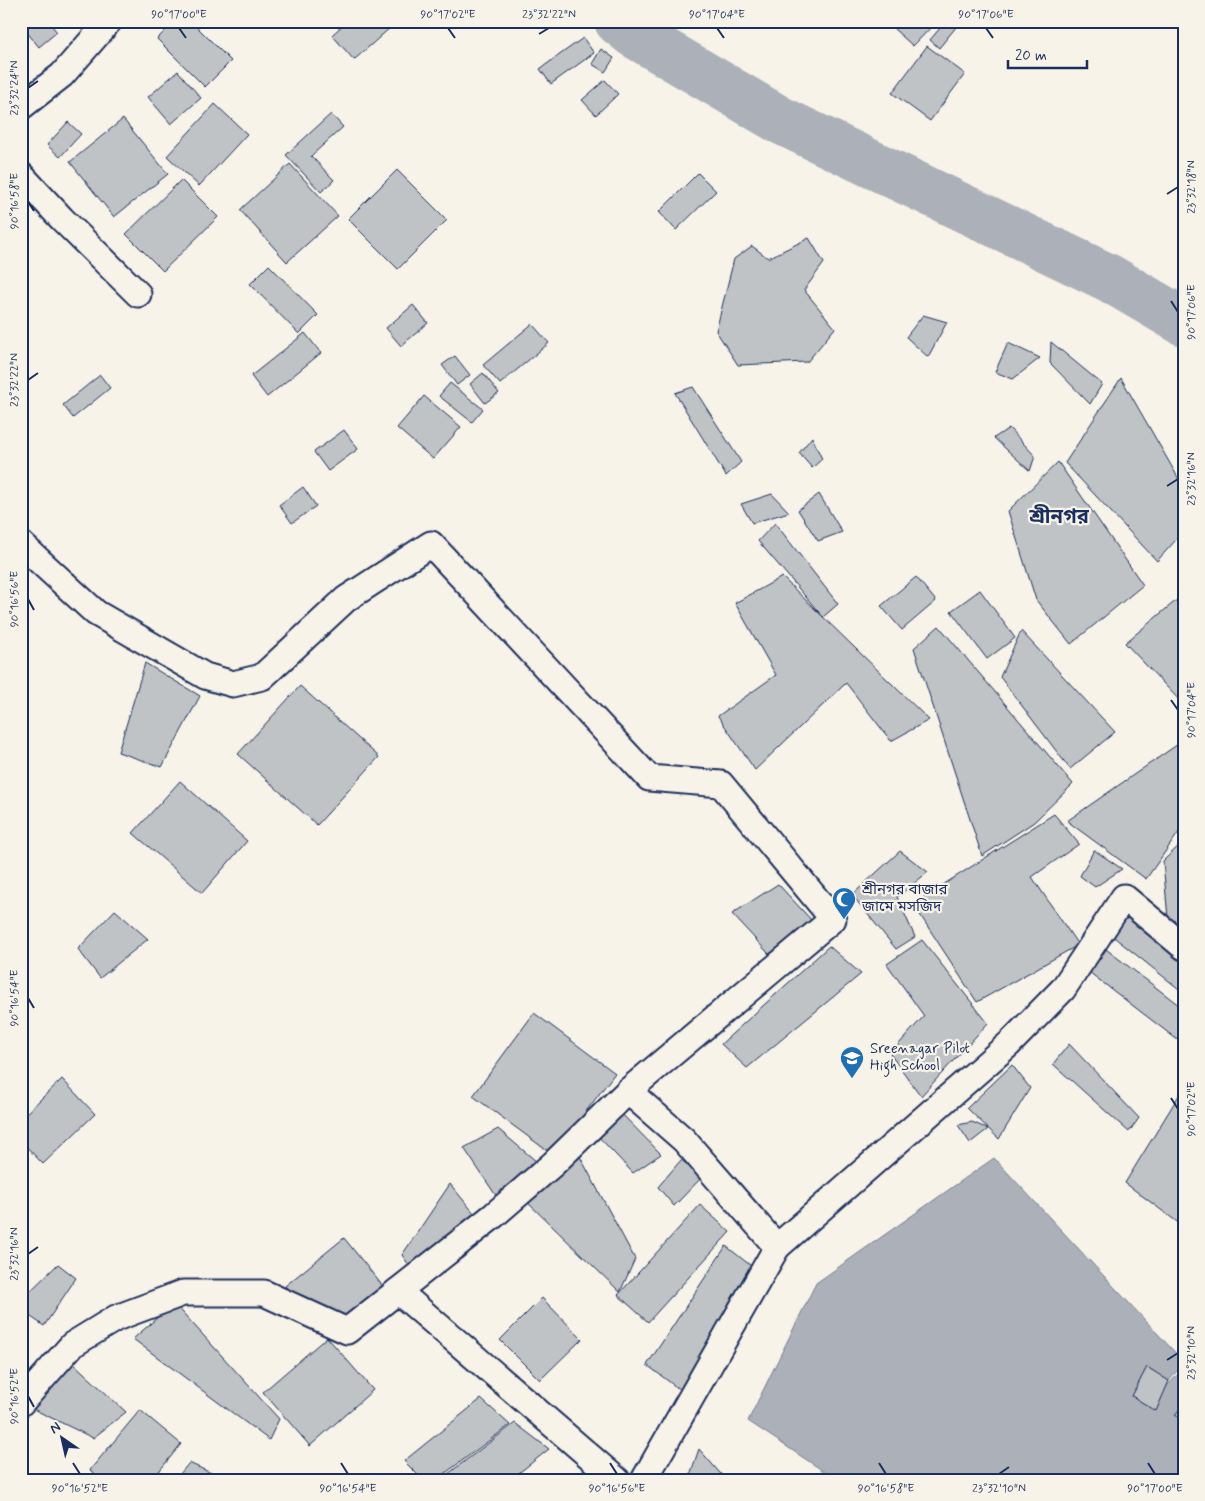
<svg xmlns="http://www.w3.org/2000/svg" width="1205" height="1501" font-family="Mynerve,'Noto Sans Bengali',sans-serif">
<rect width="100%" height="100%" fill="#f7f3e8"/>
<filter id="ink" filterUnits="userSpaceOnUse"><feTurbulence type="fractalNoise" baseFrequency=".02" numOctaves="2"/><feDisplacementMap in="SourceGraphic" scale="10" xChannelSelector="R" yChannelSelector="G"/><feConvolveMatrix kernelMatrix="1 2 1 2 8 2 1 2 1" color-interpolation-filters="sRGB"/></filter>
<g filter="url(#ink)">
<polygon fill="#acb0b9" stroke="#727c95" points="994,1158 1184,1362 1169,1381 1147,1367 1132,1396 1156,1411 1166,1387 1182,1370 1184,1371 1184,1405 1176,1415 1184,1421 1184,1480 837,1480 748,1421 816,1283"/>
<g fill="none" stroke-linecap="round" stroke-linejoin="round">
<polyline stroke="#acb0b9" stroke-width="48" points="618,21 634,34 780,120 1109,278 1184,322"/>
</g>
<g fill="#c0c3c5" stroke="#1b2f5e">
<polygon points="21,21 48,21 57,32 39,47 21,25"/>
<polygon points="175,21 191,21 231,61 205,87 157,39"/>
<polygon points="347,21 386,21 391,27 354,60 332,35"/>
<polygon points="900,21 937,21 913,46 894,29"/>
<polygon points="946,21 961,21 939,48 930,40"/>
<polygon points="583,38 594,53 551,84 540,69"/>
<polygon points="927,46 965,74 930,121 892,93"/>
<polygon points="601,49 614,58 605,72 592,64"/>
<polygon points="178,71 201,98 171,124 148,97"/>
<polygon points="605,80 618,94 596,115 582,100"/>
<polygon points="215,104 247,134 199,186 167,156"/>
<polygon points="331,114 343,127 311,156 334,180 321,192 286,155"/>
<polygon points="123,119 168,174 114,217 70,162"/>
<polygon points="68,122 81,134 60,157 47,145"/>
<polygon points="290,164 338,216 287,262 240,210"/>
<polygon points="397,170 447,220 398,269 348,219"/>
<polygon points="698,173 716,191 676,230 659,212"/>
<polygon points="181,180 218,217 163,271 126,234"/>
<polygon points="809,238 824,263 804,290 835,328 807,362 738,365 716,331 734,259 752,246 768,258"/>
<polygon points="269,265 318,315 299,334 250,284"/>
<polygon points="413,305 428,323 401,346 386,328"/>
<polygon points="923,315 947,322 928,357 906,337"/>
<polygon points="532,324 549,343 500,384 483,365"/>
<polygon points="305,333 321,353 267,397 251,376"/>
<polygon points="1051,342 1102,384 1090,404 1050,363"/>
<polygon points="1008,343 1040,358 1013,379 995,372"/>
<polygon points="455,356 470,375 457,385 442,365"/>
<polygon points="483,373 499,393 485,403 470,384"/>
<polygon points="100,375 110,388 73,418 63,405"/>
<polygon points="1121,378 1184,488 1184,531 1157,561 1065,463"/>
<polygon points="450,383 483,409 472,422 439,396"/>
<polygon points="693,387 741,462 726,476 675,393"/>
<polygon points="424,396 461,427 433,459 397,428"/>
<polygon points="1009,428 1035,456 1030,471 994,438"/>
<polygon points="344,430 358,449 328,471 314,452"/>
<polygon points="812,437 822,459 812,468 799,453"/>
<polygon points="1058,462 1143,585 1071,644 1036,600 1008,511"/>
<polygon points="303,487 316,506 292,523 279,505"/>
<polygon points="772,494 789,512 752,523 741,504"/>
<polygon points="819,494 842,532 818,541 798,510"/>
<polygon points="775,523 838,604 823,617 758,541"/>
<polygon points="782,577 929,720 891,741 846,683 755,770 718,716 776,675 735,603"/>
<polygon points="916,577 936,601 902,630 881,606"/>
<polygon points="980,590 1015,638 987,659 951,611"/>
<polygon points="1184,594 1184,705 1125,643"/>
<polygon points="939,626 1073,784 1034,822 982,856 914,648"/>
<polygon points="1021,631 1115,732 1070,769 1000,677"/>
<polygon points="145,663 200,696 162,767 118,752"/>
<polygon points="300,686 379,757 317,825 238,754"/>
<polygon points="1184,740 1184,825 1146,879 1067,821"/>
<polygon points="180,781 247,841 202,893 133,833"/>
<polygon points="1054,814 1079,844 1032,877 1078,945 977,1002 913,904"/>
<polygon points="1184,841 1184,942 1169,930 1163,861"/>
<polygon points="1094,850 1122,869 1095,887 1080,876"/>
<polygon points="900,851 928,872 897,897 915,937 896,949 852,895"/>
<polygon points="778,884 814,923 769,954 732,914"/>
<polygon points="115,910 148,939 100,978 78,949"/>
<polygon points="1130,910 1184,954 1184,993 1110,934"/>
<polygon points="922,940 988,1023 921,1096 890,1054 924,1016 887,964"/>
<polygon points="829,946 861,974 747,1068 721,1044"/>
<polygon points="1102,946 1184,1009 1184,1035 1179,1041 1085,969"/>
<polygon points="534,1013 615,1073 553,1155 473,1096"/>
<polygon points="1069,1044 1139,1118 1129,1132 1053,1064"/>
<polygon points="1012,1065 1030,1088 999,1139 967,1108"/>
<polygon points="62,1079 95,1114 43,1164 21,1141 21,1118"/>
<polygon points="1184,1087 1184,1227 1125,1183"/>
<polygon points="614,1106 661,1154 633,1173 596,1134"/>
<polygon points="972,1122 988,1129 970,1143 958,1125"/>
<polygon points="498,1129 543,1167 499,1200 464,1148"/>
<polygon points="577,1151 635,1259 620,1292 523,1198"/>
<polygon points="681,1160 703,1176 674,1206 658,1187"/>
<polygon points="450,1184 479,1219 411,1268 402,1255"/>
<polygon points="700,1205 730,1232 648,1322 618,1295"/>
<polygon points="344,1238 385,1289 327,1337 285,1286"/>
<polygon points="726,1246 755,1269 688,1396 647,1365"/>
<polygon points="58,1264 76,1278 44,1326 21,1310 21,1300"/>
<polygon points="542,1298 582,1339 540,1380 500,1340"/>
<polygon points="174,1303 279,1419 269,1440 133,1339"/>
<polygon points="327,1337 373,1390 310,1446 263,1392"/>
<polygon points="70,1360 126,1412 93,1438 33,1409"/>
<polygon points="1147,1367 1169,1381 1156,1411 1132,1396"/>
<polygon points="481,1399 510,1425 436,1480 423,1480 404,1461"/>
<polygon points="1184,1403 1184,1421 1175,1415"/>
<polygon points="140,1410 181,1444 152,1480 101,1480 90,1470"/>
<polygon points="515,1423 549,1449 510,1480 440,1480"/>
<polygon points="699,1449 726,1480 694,1480 690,1475"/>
<polygon points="189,1463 227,1480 175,1480"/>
</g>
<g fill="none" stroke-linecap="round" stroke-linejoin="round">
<g stroke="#1b2f5e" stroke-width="29">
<g id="minor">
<polyline points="21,107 62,75 109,21"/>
<polyline points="21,175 62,219 138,294"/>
<polyline points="21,544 96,613 205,676 233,684 262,677 346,599 431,544 649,778 721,784 833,919 628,1091 553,1164 493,1216 347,1331 264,1293 183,1293 116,1318 72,1345 21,1403"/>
<polyline points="628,1091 684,1140 777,1247 1009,1044 1063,989 1124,897 1184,947"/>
<polyline points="398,1291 617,1480"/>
<polyline points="644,1480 777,1247"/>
</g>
</g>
<use href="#minor" stroke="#f7f3e8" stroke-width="25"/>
</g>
</g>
<path fill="none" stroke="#1b2f5e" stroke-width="2" d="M179,28L186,38M448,28L455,38M717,28L724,38M986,28L993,38M539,34L549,28M28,88L38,81M1167,194L1178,187M28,201L34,211M1171,301L1178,312M28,380L38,373M1167,486L1178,479M28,599L34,610M1171,700L1178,710M28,998L34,1008M1171,1098L1178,1109M28,1254L38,1247M1167,1360L1178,1353M28,1396L34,1407M73,1463L80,1474M341,1463L348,1474M610,1463L617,1474M879,1463L886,1474M1148,1463L1155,1474M999,1474L1009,1467"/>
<defs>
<g id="mosque-pin" transform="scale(1.25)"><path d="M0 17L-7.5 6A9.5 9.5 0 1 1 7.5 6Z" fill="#1f6fb2" stroke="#f7f3e8"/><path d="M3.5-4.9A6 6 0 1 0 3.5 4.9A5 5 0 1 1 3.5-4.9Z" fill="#fff"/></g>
<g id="school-pin" transform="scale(1.25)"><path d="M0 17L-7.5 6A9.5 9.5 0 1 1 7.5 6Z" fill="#1f6fb2" stroke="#f7f3e8"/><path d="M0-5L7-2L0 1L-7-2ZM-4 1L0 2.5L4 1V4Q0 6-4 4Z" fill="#fff"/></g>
</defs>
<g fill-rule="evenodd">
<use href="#mosque-pin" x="844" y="899"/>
<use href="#school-pin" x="852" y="1058"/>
</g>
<g text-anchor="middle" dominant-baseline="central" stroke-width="4.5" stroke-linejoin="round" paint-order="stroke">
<g font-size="15" fill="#1b2f5e" stroke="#f7f3e8" text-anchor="start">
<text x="862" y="890">শ্রীনগর বাজার<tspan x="862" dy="17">জামে মসজিদ</tspan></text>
<text x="870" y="1049">Sreenagar Pilot<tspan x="870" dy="17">High School</tspan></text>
</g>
<g font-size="20" font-weight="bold" fill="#1b2f5e" stroke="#f7f3e8">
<text x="1059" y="517">শ্রীনগর</text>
</g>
</g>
<rect width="1205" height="1501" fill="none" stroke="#f7f3e8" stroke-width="55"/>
<g transform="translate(62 1438) rotate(326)" stroke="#f7f3e8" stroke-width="4" paint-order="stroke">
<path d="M0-4L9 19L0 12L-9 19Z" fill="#1b2f5e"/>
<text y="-8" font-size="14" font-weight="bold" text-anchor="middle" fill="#1b2f5e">N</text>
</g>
<path d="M1008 60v8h79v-8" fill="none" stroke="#1b2f5e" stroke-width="2.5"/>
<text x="1015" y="60" font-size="15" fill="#1b2f5e" stroke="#f7f3e8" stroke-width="4" paint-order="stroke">20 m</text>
<rect x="28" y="28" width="1150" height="1446" fill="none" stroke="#1b2f5e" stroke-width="2"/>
<g font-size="12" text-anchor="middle" fill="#1b2f5e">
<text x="179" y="18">90°17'00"E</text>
<text x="448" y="18">90°17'02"E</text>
<text x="549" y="18">23°32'22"N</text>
<text x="717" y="18">90°17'04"E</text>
<text x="986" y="18">90°17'06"E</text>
<text transform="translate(14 88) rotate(-90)" y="4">23°32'24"N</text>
<text transform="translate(1191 187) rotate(-90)" y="4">23°32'18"N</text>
<text transform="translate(14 201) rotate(-90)" y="4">90°16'58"E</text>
<text transform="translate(1191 312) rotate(-90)" y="4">90°17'06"E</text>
<text transform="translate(14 380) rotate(-90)" y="4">23°32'22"N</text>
<text transform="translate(1191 479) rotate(-90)" y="4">23°32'16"N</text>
<text transform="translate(14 599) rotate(-90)" y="4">90°16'56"E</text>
<text transform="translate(1191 710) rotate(-90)" y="4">90°17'04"E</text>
<text transform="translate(14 998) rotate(-90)" y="4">90°16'54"E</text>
<text transform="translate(1191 1109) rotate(-90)" y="4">90°17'02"E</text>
<text transform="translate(14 1254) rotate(-90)" y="4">23°32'16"N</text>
<text transform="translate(1191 1353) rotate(-90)" y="4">23°32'10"N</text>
<text transform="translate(14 1396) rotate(-90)" y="4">90°16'52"E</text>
<text x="80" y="1492">90°16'52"E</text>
<text x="348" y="1492">90°16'54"E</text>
<text x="617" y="1492">90°16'56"E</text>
<text x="886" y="1492">90°16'58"E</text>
<text x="999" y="1492">23°32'10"N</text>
<text x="1155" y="1492">90°17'00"E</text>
</g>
</svg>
